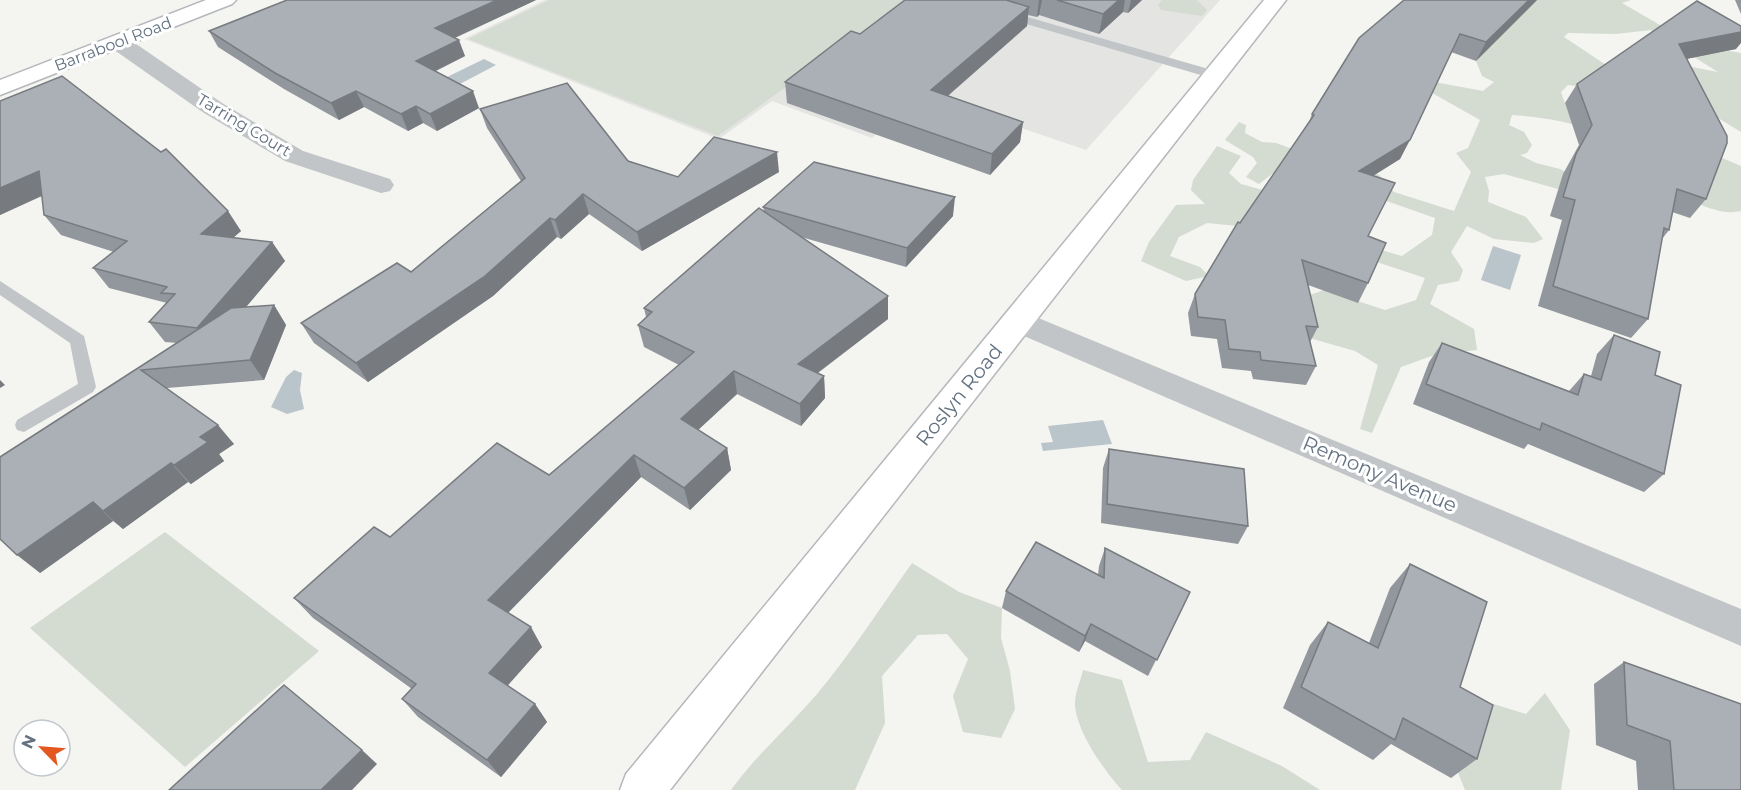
<svg xmlns="http://www.w3.org/2000/svg" width="1741" height="790" font-family="Montserrat,sans-serif">
<rect width="100%" height="100%" fill="#f4f4f0"/>
<polygon fill="#e4e5e3" points="545,0 1220,0 1086,150 921,94 872,138 772,101 719,139 464,39"/>
<g fill="#d4dbd1">
<polygon points="549,0 907,0 718,136 468,39"/>
<polygon points="1162,0 1197,0 1207,10 1202,16 1161,10 1158,5"/>
<path d="M1480,0H1631L1622,3L1710,54L1729,51L1741,53V132L1705,110L1687,66L1718,72L1651,30L1616,34L1568,33L1564,37L1651,95L1568,85L1561,92L1569,115L1708,152L1741,166V211C1696,222 1628,150 1589,130C1572,121 1532,116 1512,115L1509,125L1524,132L1532,145L1527,153L1520,155L1536,163L1560,169L1612,199L1558,189L1504,174L1485,177L1489,191L1488,202L1526,217L1543,239L1534,243L1494,239L1467,226L1451,252L1463,270L1459,281L1438,285L1430,304L1474,329L1477,350L1437,354L1401,367L1372,433L1360,429L1378,365L1355,351L1306,337L1310,295L1324,290L1385,310L1416,300L1425,278L1280,230L1207,223L1179,237L1170,256L1200,267L1209,276L1186,281L1141,261L1149,242L1176,205L1205,204L1191,190L1193,180L1217,146L1241,156L1229,173L1241,184L1266,191L1363,245L1402,256L1432,235L1435,218L1284,165L1259,184L1246,177L1257,163L1253,157L1225,140L1239,122L1246,125L1245,133L1262,142L1276,143L1312,156L1357,167L1379,175L1394,192L1454,211L1471,172L1456,153L1468,148L1480,120L1402,76L1483,91L1494,82L1482,76L1476,61L1497,40Z"/>
<polygon points="165,532 319,651 185,767 30,628"/>
<path d="M912,563L959,592L1002,608L1001,638L1010,671L1015,709L1001,738L963,732L953,696L968,659L947,634L918,635L882,676L885,723L855,790H731C756,755 789,727 817,694C851,653 881,607 912,563Z"/>
<path d="M1083,670L1122,680L1148,762L1190,760L1206,732L1282,766L1320,790H1122C1104,771 1075,729 1075,703C1075,693 1081,680 1083,670Z"/>
<polygon points="1545,693 1570,730 1561,790 1465,790 1455,765 1477,699 1526,714"/>
</g>
<g fill="#bac5cb">
<polygon points="484,59 496,65 458,85 445,78"/>
<polygon points="1493,246 1521,255 1510,290 1481,280"/>
<polygon points="294,370 302,373 300,390 304,409 287,414 271,407 286,377"/>
<polygon points="1103,420 1112,444 1043,451 1041,443 1053,442 1048,426"/>
</g>
<g fill="none" stroke-linecap="round" stroke-linejoin="round">
<g stroke="#b4b8bc" stroke-width="3">
<g id="secondary">
<polygon points="206,0 236,0 232,4 0,95 0,80"/>
<polygon points="1264,0 1286,0 670,790 620,790 626,774"/>
</g>
</g>
<g fill="#c1c5c8" fill-rule="evenodd">
<polygon points="949,0 968,0 1219,72 1221,75 1219,78 1211,78 951,2"/>
<polygon points="0,281 84,336 96,387 93,392 24,432 17,430 15,425 17,420 78,384 70,343 0,295"/>
</g>
<g fill="#c1c5c8" fill-rule="evenodd">
<polygon points="118,35 126,37 222,103 303,151 390,179 394,185 390,191 381,193 285,161 204,113 110,47 107,42 110,37"/>
<polygon points="1019,310 1741,609 1741,646 1008,329 1004,321 1008,313"/>
</g>
<use href="#secondary" fill="#fff" fill-rule="evenodd"/>
</g>
<g fill="#92979d">
<polygon points="536,0 455,38 465,56 436,71 479,108 437,131 423,123 408,131 364,107 339,120 284,89 218,47 209,31"/>
<polygon points="905,0 1142,0 1128,13 1123,12 1099,34 1039,15 1037,17 1028,15 1027,26 948,96 1023,122 1020,142 990,175 787,103 785,82 860,34"/>
<polygon points="1537,0 1476,61 1451,52 1400,159 1373,176 1368,237 1368,283 1358,303 1308,285 1318,327 1310,342 1316,366 1306,385 1253,379 1251,371 1222,368 1217,339 1191,336 1188,313 1195,294 1240,223 1309,122 1312,114 1359,38"/>
<polygon points="1735,0 1741,0 1741,14"/>
<polygon points="1697,1 1736,49 1686,59 1706,199 1690,218 1672,212 1669,230 1662,239 1648,319 1631,338 1538,306 1562,220 1550,216 1563,174 1579,145 1565,103 1577,84"/>
<polygon points="0,101 241,231 233,238 272,242 285,261 246,307 274,305 286,325 264,380 167,388 234,444 219,454 224,461 191,484 188,482 123,529 113,521 40,573 0,457 177,343 165,342 149,322 167,303 109,288 93,268 114,252 61,235 44,215 42,196 0,215"/>
<polygon points="480,109 628,161 678,177 779,172 642,251 589,214 561,239 557,237 493,296 368,382 314,343 301,323 411,272 521,181 487,128"/>
<polygon points="763,207 953,216 906,267 801,237 888,296 888,319 818,373 824,376 825,398 801,426 737,394 698,430 727,448 731,470 690,510 641,477 508,613 542,647 507,685 535,704 547,722 501,777 418,717 402,699 412,689 313,618 294,598 390,537 549,475 679,365 644,347 638,325 646,317 644,308 764,211"/>
<polygon points="1614,335 1655,375 1664,474 1644,492 1528,444 1524,449 1413,404 1429,362 1442,343 1569,391 1584,374 1591,376 1597,354"/>
<polygon points="1109,449 1248,526 1238,544 1101,523 1103,468"/>
<polygon points="1105,548 1190,592 1148,676 1085,641 1079,652 1002,608 1006,591 1098,575 1099,566"/>
<polygon points="1410,564 1477,759 1451,778 1391,744 1373,760 1283,708 1310,645 1328,622 1369,643 1390,588"/>
<polygon points="1624,662 1741,790 1638,790 1636,761 1596,745 1594,684"/>
</g>
<g fill="#777b7f">
<polygon points="497,0 536,0 441,44 435,28"/>
<polygon points="1039,0 1042,0 1039,15 1037,17"/>
<polygon points="1119,0 1125,0 1123,12 1099,34 1103,14"/>
<polygon points="1131,0 1142,0 1128,13"/>
<polygon points="1529,0 1537,0 1476,61 1486,42"/>
<polygon points="1029,7 1027,26 930,111 931,90"/>
<polygon points="1741,32 1741,43 1736,49 1666,63 1679,44"/>
<polygon points="459,40 465,56 423,77 416,61"/>
<polygon points="356,91 364,107 339,120 331,103"/>
<polygon points="473,91 479,108 437,131 430,114"/>
<polygon points="416,106 423,123 408,131 401,114"/>
<polygon points="1023,122 1020,142 990,175 992,154"/>
<polygon points="1410,140 1400,159 1350,190 1359,171"/>
<polygon points="777,152 779,172 642,251 637,232"/>
<polygon points="39,171 54,190 0,215 0,188"/>
<polygon points="583,194 589,214 561,239 555,220"/>
<polygon points="955,197 953,216 906,267 907,248"/>
<polygon points="228,211 241,231 214,254 201,234"/>
<polygon points="550,218 557,237 493,296 368,382 356,363"/>
<polygon points="272,242 285,261 212,347 197,328"/>
<polygon points="888,296 888,319 800,386 798,364"/>
<polygon points="274,305 286,325 264,380 250,360"/>
<polygon points="734,371 737,394 686,441 681,419"/>
<polygon points="824,376 825,398 801,426 800,404"/>
<polygon points="0,380 5,385 0,388"/>
<polygon points="218,425 234,444 219,454 224,461 191,484 174,465 200,437"/>
<polygon points="727,448 731,470 690,510 684,488"/>
<polygon points="634,455 641,477 501,620 488,600"/>
<polygon points="171,463 188,482 123,529 103,511"/>
<polygon points="93,502 113,521 40,573 17,555"/>
<polygon points="1091,624 1085,641 1079,652 1085,636"/>
<polygon points="531,627 542,647 502,692 489,673"/>
<polygon points="535,704 547,722 501,777 487,760"/>
<polygon points="362,750 377,764 352,790 321,790"/>
</g>
<g fill="#aab0b6" stroke="#777b7f" stroke-width="1.5">
<polygon points="287,0 497,0 435,28 459,40 416,61 473,91 430,114 416,106 401,114 356,91 331,103 275,73 209,31"/>
<polygon points="905,0 1006,0 1029,7 931,90 1023,122 992,154 785,82 851,31 860,34"/>
<polygon points="1057,0 1119,0 1103,14"/>
<polygon points="1404,0 1529,0 1486,42 1460,34 1410,140 1359,171 1395,183 1368,236 1386,243 1368,283 1302,260 1318,327 1306,326 1316,366 1261,360 1260,352 1229,349 1225,320 1198,317 1195,294 1238,222 1240,223 1314,115 1312,114 1359,38"/>
<polygon points="1697,1 1741,26 1741,32 1679,44 1727,136 1727,143 1706,199 1677,189 1669,230 1664,228 1648,319 1553,286 1575,200 1563,197 1576,154 1592,125 1577,84"/>
<polygon points="62,76 161,152 166,149 228,211 201,234 272,242 197,328 149,322 175,294 161,293 167,287 93,268 127,241 44,215 39,171 0,188 0,101"/>
<polygon points="567,83 628,161 678,177 714,137 777,152 637,232 583,194 555,220 550,218 485,276 356,363 301,323 397,263 411,272 525,178 480,109"/>
<polygon points="814,162 955,197 907,248 763,207"/>
<polygon points="759,208 888,296 798,364 824,376 800,404 734,371 681,419 727,448 684,488 634,455 488,600 531,627 489,673 535,704 487,760 402,699 416,684 294,598 374,527 390,537 497,443 549,475 694,352 638,325 652,312 644,308"/>
<polygon points="274,305 250,360 141,370 218,425 200,437 208,442 174,465 171,463 103,511 93,502 17,555 0,539 0,457 231,308"/>
<polygon points="1614,335 1660,352 1655,375 1681,385 1664,474 1542,423 1540,430 1426,384 1442,343 1578,395 1584,374 1601,380"/>
<polygon points="1109,449 1244,469 1248,526 1107,504"/>
<polygon points="1036,542 1104,578 1105,548 1190,592 1157,660 1091,624 1085,636 1006,591"/>
<polygon points="1410,564 1487,602 1460,687 1493,705 1477,759 1403,718 1395,740 1301,687 1328,622 1378,648"/>
<polygon points="1624,662 1741,704 1741,790 1674,790 1670,741 1627,725"/>
<polygon points="284,685 362,750 321,790 169,790"/>
</g>
<g text-anchor="middle" dominant-baseline="central" stroke-width="6" stroke-linejoin="round" paint-order="stroke">
<g font-size="16" fill="#637281" stroke="#fff">
<text transform="translate(113 44) rotate(-21)">Barrabool Road</text>
<text transform="translate(244 125) rotate(31)">Tarring Court</text>
</g>
<g font-size="20" fill="#637281" stroke="#fff">
<text transform="translate(959 395) rotate(-51)">Roslyn Road</text>
<text transform="translate(1380 474) rotate(23)">Remony Avenue</text>
</g>
</g>
<g transform="translate(42 748) rotate(295)"><circle r="28" fill="#ffffff" stroke="#c1c7cd" stroke-width="1.5"/>
<path d="M0-4.5L10 22L0 15L-10 22Z" fill="#e35820"/>
<text y="-9" font-size="16" font-weight="bold" text-anchor="middle" fill="#637281">N</text>
</g>
</svg>
